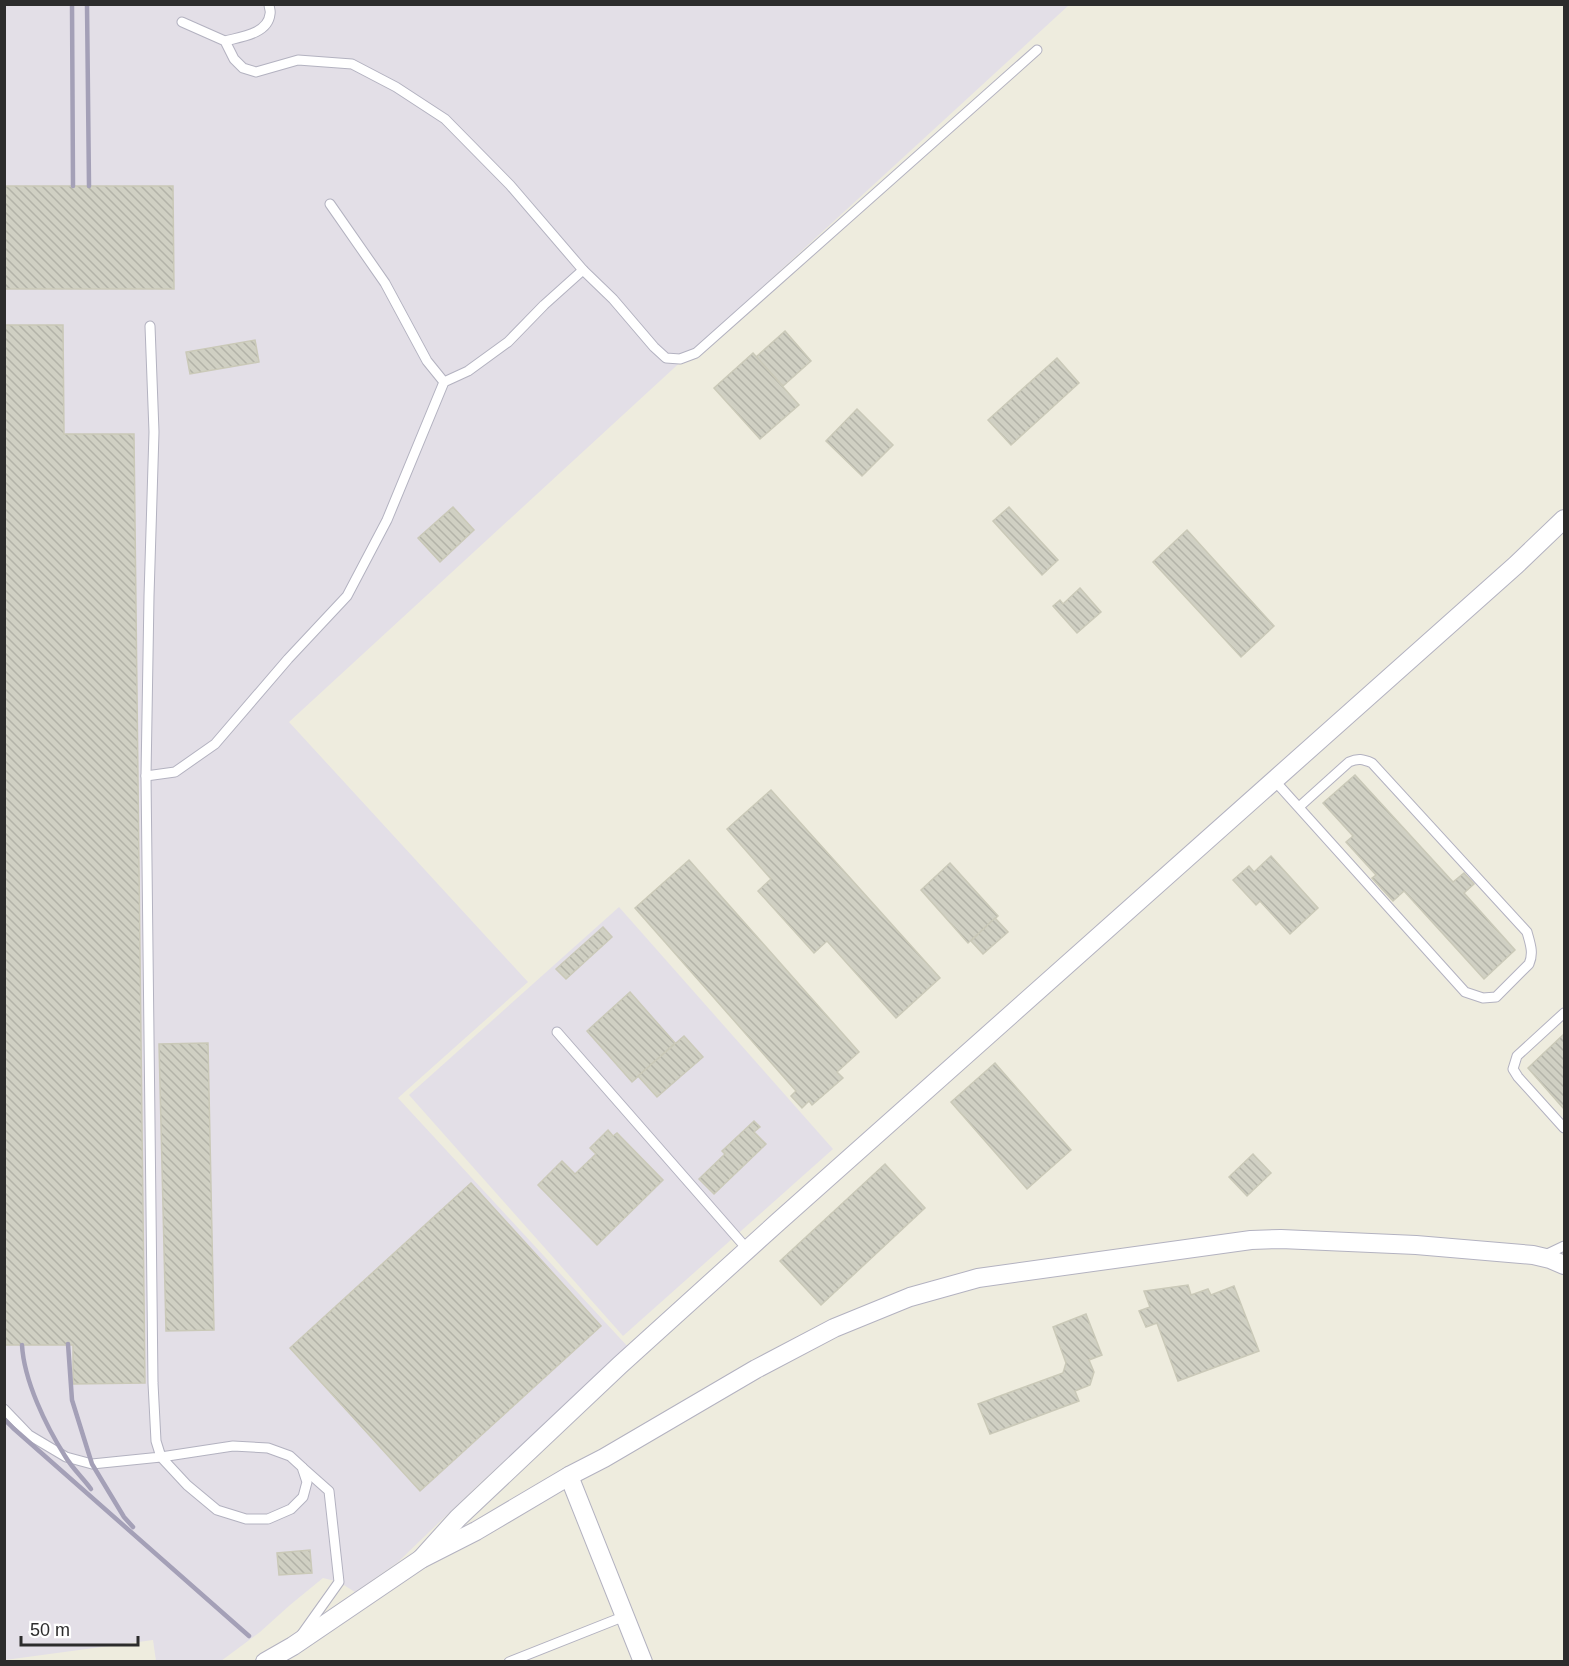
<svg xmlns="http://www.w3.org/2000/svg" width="1569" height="1666" font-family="Arial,sans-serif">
<defs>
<pattern id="building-back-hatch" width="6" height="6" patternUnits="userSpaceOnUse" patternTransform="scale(1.5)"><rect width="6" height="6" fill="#d0d0c3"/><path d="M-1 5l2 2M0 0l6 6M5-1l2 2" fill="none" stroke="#b3b3a8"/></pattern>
</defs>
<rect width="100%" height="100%" fill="#eeecde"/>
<g fill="#e3dfe7">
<polygon points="4,5 1069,5 289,722 528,982 398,1098 629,1348 481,1482 398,1562 355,1592 339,1582 323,1578 290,1605 260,1632 221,1661 156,1661 153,1640 5,1660"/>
<polygon points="619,907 833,1149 623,1336 409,1095"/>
</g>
<g fill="url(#building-back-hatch)" stroke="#cac9b8" stroke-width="1.5">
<polygon points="4,186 173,186 174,289 4,289"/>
<polygon points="4,325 63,325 64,434 134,434 145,1383 73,1384 73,1345 4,1345"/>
<polygon points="785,331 811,361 783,386 756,357"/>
<polygon points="255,340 259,362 190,374 186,352"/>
<polygon points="753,353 799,405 760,439 714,388"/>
<polygon points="1057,358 1079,383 1011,445 988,420"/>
<polygon points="857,409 893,445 862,476 826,441"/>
<polygon points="453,507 474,530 440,562 418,538"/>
<polygon points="1009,507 1058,560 1042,575 993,521"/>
<polygon points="1187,530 1274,626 1241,657 1153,562"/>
<polygon points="1080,588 1101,612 1077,633 1053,606 1060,600 1063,604"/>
<polygon points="1355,775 1453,882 1464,873 1474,884 1464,893 1515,950 1484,979 1404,891 1393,901 1372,878 1376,875 1346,842 1353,836 1323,803"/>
<polygon points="771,790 940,978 896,1018 827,941 814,953 758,891 771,879 727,829"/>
<polygon points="1271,856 1318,908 1290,934 1260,901 1256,905 1233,880 1249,866 1254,872"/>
<polygon points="689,860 859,1052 837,1072 843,1078 812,1105 809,1101 802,1108 791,1096 796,1091 635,908"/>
<polygon points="950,863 998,916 968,943 921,890"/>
<polygon points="995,918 1008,932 983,954 971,941"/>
<polygon points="603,927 612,937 566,979 556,969"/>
<polygon points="630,992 675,1043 632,1082 587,1031"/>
<polygon points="1564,1034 1564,1109 1528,1068"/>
<polygon points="684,1036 703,1057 657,1097 638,1076"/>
<polygon points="208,1043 214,1330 166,1331 159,1044"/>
<polygon points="995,1063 1071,1150 1027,1189 951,1102"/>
<polygon points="754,1121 760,1127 754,1132 766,1144 714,1194 699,1179 725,1154 722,1151"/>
<polygon points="608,1130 613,1136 617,1133 663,1180 597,1245 538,1185 562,1161 575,1174 596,1154 590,1148"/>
<polygon points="1253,1154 1271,1173 1247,1196 1229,1177"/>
<polygon points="885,1164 925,1208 821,1305 780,1261"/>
<polygon points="471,1183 601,1326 420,1491 290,1348"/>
<polygon points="1188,1285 1191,1295 1208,1289 1211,1295 1234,1286 1259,1351 1178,1381 1157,1323 1146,1327 1139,1311 1150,1307 1144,1291"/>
<polygon points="1086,1314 1102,1355 1089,1360 1094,1372 1090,1385 1075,1391 1079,1401 990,1434 978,1404 1063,1373 1066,1363 1053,1327"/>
<polygon points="310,1550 312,1573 279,1575 277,1553"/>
</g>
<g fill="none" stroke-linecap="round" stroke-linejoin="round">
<g stroke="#b3b2c0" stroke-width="11">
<g id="service">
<polyline points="182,22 225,41 234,59 243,68 256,72 298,60 352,64 396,87 445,119 510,185 583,270 613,299 654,347 666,358 680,359 696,353 1037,50"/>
<path d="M225,41C240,37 268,34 270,14C271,11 269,8 269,4"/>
<polyline points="330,204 385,283 427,361 444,382"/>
<polyline points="146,776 175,772 215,744 288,659 347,596 387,520 444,382 468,371 508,342 544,305 583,270"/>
<path d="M1274,780L1465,992L1483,998L1496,997L1529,964C1534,953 1530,943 1527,932L1372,763C1363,759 1358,758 1349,762L1299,807"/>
<polyline points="1564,1013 1517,1056 1513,1069 1518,1077 1564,1128"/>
<polyline points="557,1032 748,1250"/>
<polyline points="1543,1256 1564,1246"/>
<polyline points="4,1409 29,1435 66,1457 92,1464 161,1457 233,1446 268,1448 290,1456 302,1467 307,1482 303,1497 291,1509 268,1519 246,1519 217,1510 187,1485 161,1457 156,1441 153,1383 146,776 149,596 154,432 150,326"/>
<polyline points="302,1634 339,1582 329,1491 303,1468"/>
<polyline points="509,1662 625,1616"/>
</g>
</g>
<g stroke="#b3b2c0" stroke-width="20">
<g id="minor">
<polyline points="569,1476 643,1662"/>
<polyline points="421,1559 458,1518 620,1365 778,1222 1516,565 1564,519"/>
<polyline points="265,1662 293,1646 421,1559 476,1531 569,1476 604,1458 756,1369 834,1328 910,1297 978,1278 1251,1240 1281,1239 1416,1245 1533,1255 1550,1259 1564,1265"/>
</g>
</g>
<use href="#service" stroke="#fff" stroke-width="9"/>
<use href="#minor" stroke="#fff" stroke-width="18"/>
<g stroke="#a4a0b7" stroke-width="4.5">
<polyline points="72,4 73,186"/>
<polyline points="87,4 89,186"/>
<polyline points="68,1344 72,1400 92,1464 124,1517 133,1527"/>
<path d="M22,1345C24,1381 46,1426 65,1456C72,1468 83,1478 91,1489"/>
<polyline points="4,1419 13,1428 249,1636"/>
</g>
</g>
<rect width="1569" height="1666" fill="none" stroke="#2c2c2c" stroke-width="12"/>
<path d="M21 1636v9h117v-9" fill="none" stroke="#2c2c2c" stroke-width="3"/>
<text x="30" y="1636" font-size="18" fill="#2c2c2c" stroke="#ffffff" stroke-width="4.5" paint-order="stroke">50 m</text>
</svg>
